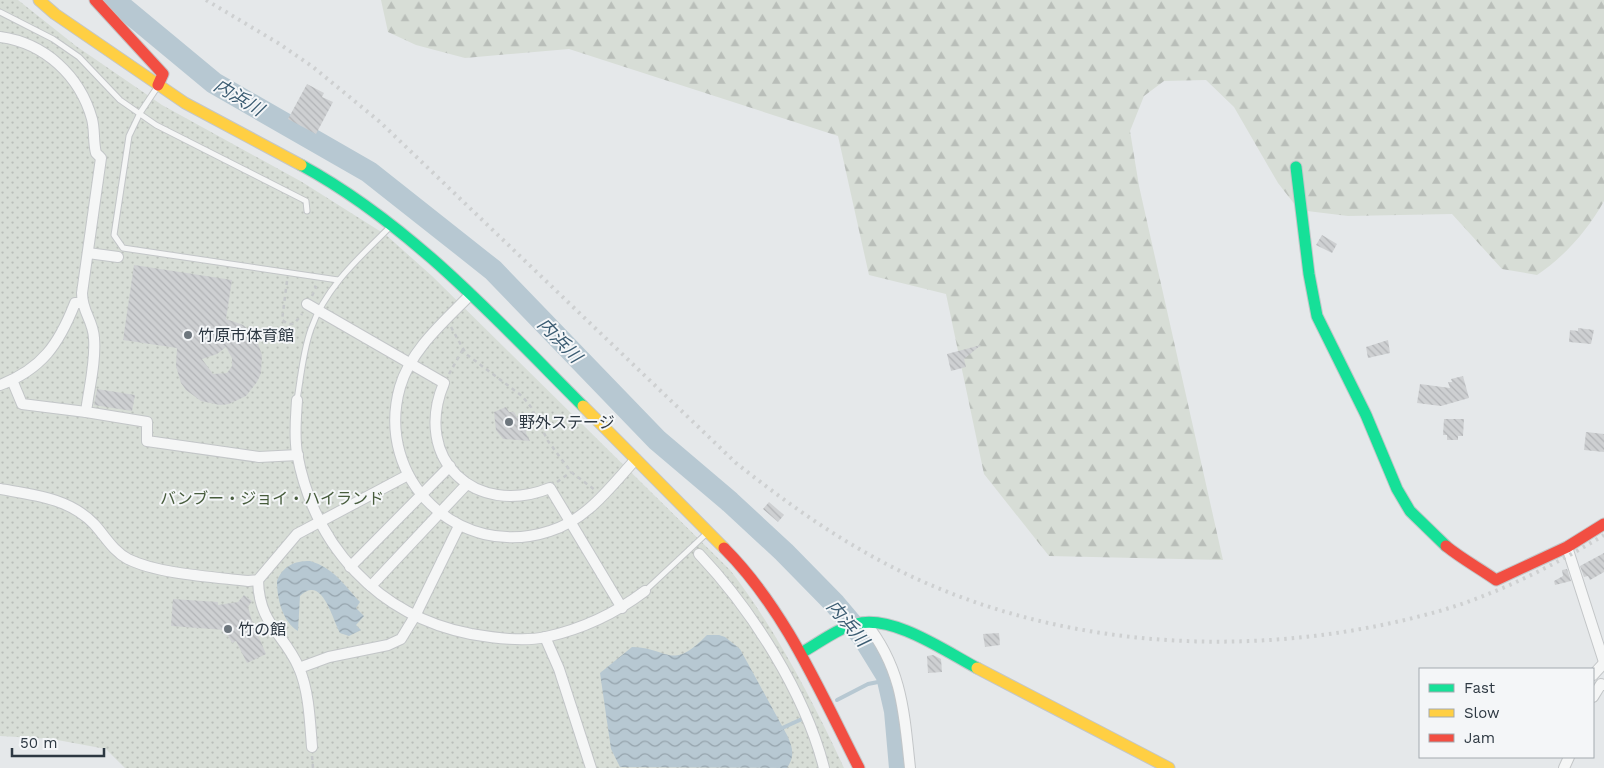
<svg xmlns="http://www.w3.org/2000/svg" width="1604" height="768" font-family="'Work Sans','Noto Sans JP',sans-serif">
<defs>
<pattern id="forest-firs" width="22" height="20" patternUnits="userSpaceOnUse" patternTransform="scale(1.25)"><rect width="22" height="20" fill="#d7ddd6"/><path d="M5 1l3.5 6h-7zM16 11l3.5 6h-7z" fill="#b9beb9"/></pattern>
<pattern id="park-dots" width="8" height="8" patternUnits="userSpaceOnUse" patternTransform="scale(1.25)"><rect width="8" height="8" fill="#d7ddd6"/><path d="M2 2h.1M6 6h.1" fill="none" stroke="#b9beb9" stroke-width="1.8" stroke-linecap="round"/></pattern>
<pattern id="water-waves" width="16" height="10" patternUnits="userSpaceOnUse" patternTransform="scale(1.25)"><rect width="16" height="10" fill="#b7c8d2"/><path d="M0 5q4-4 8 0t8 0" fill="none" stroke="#95a3ac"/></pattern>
<pattern id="building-back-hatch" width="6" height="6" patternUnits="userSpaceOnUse" patternTransform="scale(1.25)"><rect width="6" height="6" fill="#ced0d2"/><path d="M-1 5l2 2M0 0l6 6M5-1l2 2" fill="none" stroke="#b1b3b6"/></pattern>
</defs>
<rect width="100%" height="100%" fill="#e5e8ea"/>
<path fill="url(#forest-firs)" d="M381,0H1604V201C1588,230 1564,257 1537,275L1502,269L1452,214L1348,216L1299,210L1278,183L1234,107L1206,80L1164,81L1144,96L1130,131L1139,186L1223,560L1049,556L984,474L946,294L869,275L838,136L569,49L465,58L416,45L388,32Z"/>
<path fill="url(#park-dots)" d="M0,0H18L76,46L162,105L302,182L386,235L432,276L730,570C775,628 813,701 844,768H125L106,749L52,739L0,736Z"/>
<g fill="url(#water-waves)">
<path d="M310,561C334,568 344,585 360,602L356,608L364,616L356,625L361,630L349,636L340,633C332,618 322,574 300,596L298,631C282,621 277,598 277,581C283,566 294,561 310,561Z"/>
<path d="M707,635H719L725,637L740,649L787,735C793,748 795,756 787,768L620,767L611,749L600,673L632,647C670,648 671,672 707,635Z"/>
</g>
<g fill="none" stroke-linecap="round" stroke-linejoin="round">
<g stroke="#b7c8d2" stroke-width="4">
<polyline points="837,700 868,684 888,680"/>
<polyline points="780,729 802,719"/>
</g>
<polyline stroke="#b7c8d2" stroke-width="22" points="114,0 214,83 369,172 493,270 657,440 730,502 784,552 835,604 863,637 887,676 895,711 900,768"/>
</g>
<g fill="url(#building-back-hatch)" fill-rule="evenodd">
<polygon points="307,84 324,93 322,97 333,102 316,134 288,119"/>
<polygon points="1322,235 1337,244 1332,253 1316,245"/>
<path d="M134,265L232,280L226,319L243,325L250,331L256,338L262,355L261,373L257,382L246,396L229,404L220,405L201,401L186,390L181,383L176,366L177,348L123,340ZM226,347L232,358V366L227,373L213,374L202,359L217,354Z"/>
<polygon points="1578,328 1594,330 1591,344 1569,342 1570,330 1578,331"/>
<polygon points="1388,340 1390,353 1368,358 1366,347"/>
<polygon points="981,345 964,359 966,367 951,371 947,354"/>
<polygon points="1463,376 1469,398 1441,406 1417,403 1420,384 1450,388 1448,382 1452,382 1451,379"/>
<polygon points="97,389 135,395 132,411 94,405"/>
<polygon points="506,407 509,412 514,412 517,417 523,416 523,424 527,427 526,433 530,441 503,439 496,430 494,412"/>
<polygon points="1444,419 1464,419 1463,436 1458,436 1458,440 1447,440 1447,435 1443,435"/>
<polygon points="1586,432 1604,434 1604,452 1584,450"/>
<polygon points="769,502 784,515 778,522 763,509"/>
<polygon points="1604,553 1604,572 1590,580 1588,576 1584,577 1580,566"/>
<polygon points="1567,569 1571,581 1555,585 1554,581 1563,576 1562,570"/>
<polygon points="244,595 252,601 248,607 251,618 266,654 247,663 236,641 232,643 225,630 171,626 173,599 218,602 218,605 238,602"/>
<polygon points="999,633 1000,645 985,647 983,634"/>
<polygon points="933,655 941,659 942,672 928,673 927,656"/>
</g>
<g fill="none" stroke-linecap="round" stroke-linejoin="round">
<g stroke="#c3c6c8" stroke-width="7">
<g id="lane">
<polyline points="0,12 53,39 79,57 120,100 156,125 306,201 307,211"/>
<polyline points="158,86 140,113 129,136 114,235 123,248 338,280"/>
<path d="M297,400C301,376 303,351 311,329C326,286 361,256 392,225"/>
<polyline points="645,591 707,533"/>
</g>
</g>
<g stroke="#c3c6c8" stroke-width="12">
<g id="street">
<path d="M0,37C45,43 80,76 92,119C95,130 93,142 96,153L101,158L82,293C82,312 93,320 94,338C96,362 89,388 86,412L147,422V441L259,457L298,455"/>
<polyline points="88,253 118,257"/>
<path d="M471,294C445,321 411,349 400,387C374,479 459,561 550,531C587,520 611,486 636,459"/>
<path d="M307,304L444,383C412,459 475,518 550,488L622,608"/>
<polyline points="12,380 22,404 86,412"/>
<path d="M0,385C42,369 59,344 75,303H82"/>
<path d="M297,400C296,417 294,436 297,453C314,546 378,616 471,634C495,638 523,642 546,637C582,629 616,613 645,591"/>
<path d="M0,489C34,495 69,498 94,524C105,536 113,551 128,559C158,574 214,577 248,581L258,580L297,534L408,475"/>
<polyline points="1567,547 1604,662"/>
<path d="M699,554C752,610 805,693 824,768"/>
<polyline points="350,567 450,466"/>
<path d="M258,580C259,625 284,633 299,668C309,691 310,722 312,747"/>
<polyline points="371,586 467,484"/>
<path d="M865,622C902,668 904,711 910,768"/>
<polyline points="545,637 559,669 591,768"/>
<polyline points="299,668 329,657 388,645 401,639 415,616 459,526"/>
<polyline points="1593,675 1604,663"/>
<polyline points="1593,697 1601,684 1604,685"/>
<polyline points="1564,768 1569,757"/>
</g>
</g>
<g stroke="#c3c6c8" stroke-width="13">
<g id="fast">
<path d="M301,165C411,225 496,319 583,406"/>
<polyline points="1296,167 1309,274 1317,316 1366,415 1397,489 1410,511 1446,546"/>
<path d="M801,653C819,643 836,629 856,624C892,614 945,651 977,668"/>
</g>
</g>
<g stroke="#c3c6c8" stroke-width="13">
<g id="slow">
<polyline points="39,0 55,14 185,103 301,165"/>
<polyline points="583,406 724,548"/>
<polyline points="977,668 1169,768"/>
</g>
</g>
<g stroke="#c3c6c8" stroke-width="13">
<g id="jam">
<polyline points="95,0 163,74 158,85"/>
<path d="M1446,546C1462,559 1479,568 1496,580L1567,547L1604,524"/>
<path d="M724,548C785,609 820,692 859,768"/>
</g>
</g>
<g stroke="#c5c8ca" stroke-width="2.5" stroke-dasharray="4 4" stroke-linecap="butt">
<polyline points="287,281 282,320 288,324 294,324 302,314"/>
<polyline points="312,296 316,287 314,286"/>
<polyline points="451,327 466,354 522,396 531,407 548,441 571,472 595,490"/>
<polyline points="449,374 463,349"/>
<polyline points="557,482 571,472"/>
<polyline points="312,756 313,768"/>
</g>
<use href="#lane" stroke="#f5f6f6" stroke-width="5"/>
<use href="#street" stroke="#f5f6f6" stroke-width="10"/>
<use href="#fast" stroke="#16e098" stroke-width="11"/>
<use href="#slow" stroke="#ffcf43" stroke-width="11"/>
<use href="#jam" stroke="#f24e42" stroke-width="11"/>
<path stroke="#ced0d1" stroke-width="4" stroke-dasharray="2.5 5" stroke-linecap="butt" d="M206,0L278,43L313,67L380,122L736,463C793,508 851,549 917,579C1080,653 1272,659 1443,610C1499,593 1555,565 1604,535"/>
</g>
<g fill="#6d767d" stroke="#f4f6f8" stroke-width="2">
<circle cx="188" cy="335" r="5"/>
<circle cx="509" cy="422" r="5"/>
<circle cx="228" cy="629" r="5"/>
</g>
<g text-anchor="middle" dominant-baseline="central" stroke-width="4" stroke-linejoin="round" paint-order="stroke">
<g font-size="16" fill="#2d3842" stroke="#f4f6f8" text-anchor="start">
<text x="198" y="335">竹原市体育館</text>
<text x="519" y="422">野外ステージ</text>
<text x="238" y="629">竹の館</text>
</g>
<g font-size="16" fill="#475c3c" stroke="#f4f6f8">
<text x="272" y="498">バンブー・ジョイ・ハイランド</text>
</g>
<g font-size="18" font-style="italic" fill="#3b5c72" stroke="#f4f6f8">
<text transform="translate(239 97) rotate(31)">内浜川</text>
<text transform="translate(560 340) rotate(46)">内浜川</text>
<text transform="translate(848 623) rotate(50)">内浜川</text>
</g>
</g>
<rect x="1419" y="668" width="175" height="90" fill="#f4f6f8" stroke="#a4aaaf"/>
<rect x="1429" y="684" width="25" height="8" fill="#16e098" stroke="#a4aaaf"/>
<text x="1464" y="693" font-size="15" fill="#2d3842">Fast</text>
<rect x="1429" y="709" width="25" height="8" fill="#ffcf43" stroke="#a4aaaf"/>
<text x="1464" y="718" font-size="15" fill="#2d3842">Slow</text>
<rect x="1429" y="734" width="25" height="8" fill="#f24e42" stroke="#a4aaaf"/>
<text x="1464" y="743" font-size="15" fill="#2d3842">Jam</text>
<path d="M12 748v8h92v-8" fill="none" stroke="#2d3842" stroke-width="2.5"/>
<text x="20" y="748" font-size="15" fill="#2d3842" stroke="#f4f6f8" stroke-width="4" paint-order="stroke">50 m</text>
</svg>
